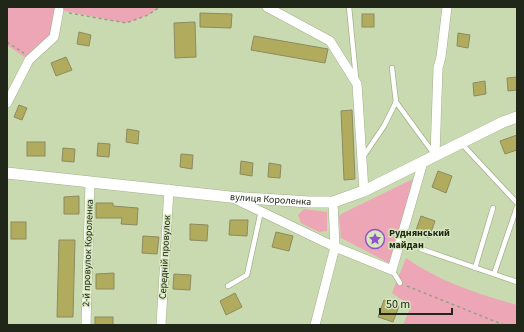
<svg xmlns="http://www.w3.org/2000/svg" width="524" height="332" font-family="'Source Sans 3',sans-serif">
<rect width="100%" height="100%" fill="#c9dab1"/>
<g fill="#eda6b5">
<polygon points="7,7 160,7 148,15 126,23 59,10 54,37 29,60 7,45"/>
<polygon points="415,178 391,264 341,238 339,217 341,214"/>
<polygon points="304,209 327,212 327,231 319,232 301,223 298,215"/>
<path d="M406,258C440,282 478,294 517,305V325H403L411,306L392,293Z"/>
</g>
<g fill="#b1ac5d" stroke="#8c8a61">
<polygon points="200,13 232,14 231,28 200,27"/>
<rect x="362" y="14" width="12" height="13"/>
<polygon points="195,22 196,57 175,58 174,23"/>
<polygon points="79,32 91,35 89,46 77,44"/>
<polygon points="458,33 470,35 468,48 457,46"/>
<polygon points="254,36 328,49 325,63 251,50"/>
<polygon points="66,57 72,70 56,76 51,63"/>
<polygon points="517,77 517,90 508,91 507,78"/>
<polygon points="485,81 486,94 474,96 473,83"/>
<polygon points="19,105 27,108 22,120 14,117"/>
<polygon points="352,110 355,179 344,180 341,111"/>
<polygon points="127,129 139,131 138,144 126,142"/>
<polygon points="517,135 517,150 505,154 500,141"/>
<rect x="27" y="142" width="18" height="14"/>
<polygon points="98,143 110,144 109,157 97,156"/>
<polygon points="63,148 75,149 74,162 62,161"/>
<polygon points="181,154 193,155 192,169 180,167"/>
<polygon points="241,161 253,163 252,176 240,174"/>
<polygon points="269,163 281,165 280,178 268,177"/>
<polygon points="438,171 452,176 446,193 432,187"/>
<polygon points="79,196 79,214 64,214 64,197"/>
<polygon points="96,203 113,203 113,206 138,208 137,225 121,224 122,218 96,218"/>
<polygon points="421,216 435,221 429,238 415,233"/>
<polygon points="230,220 248,220 247,236 229,235"/>
<rect x="11" y="222" width="15" height="17"/>
<polygon points="190,224 208,225 207,241 190,240"/>
<polygon points="276,232 293,236 289,251 272,247"/>
<polygon points="143,236 159,237 157,254 142,253"/>
<polygon points="59,240 75,240 73,317 57,317"/>
<polygon points="114,273 114,289 96,289 96,274"/>
<polygon points="174,274 191,275 190,290 173,289"/>
<polygon points="235,293 242,307 226,315 220,301"/>
<polygon points="384,300 399,306 393,322 378,317"/>
<rect x="95" y="317" width="18" height="8"/>
</g>
<g fill="none" stroke-linecap="round" stroke-linejoin="round">
<g stroke="#a2b28a" stroke-width="6">
<g id="service">
<polyline points="349,7 356,78"/>
<polyline points="392,68 396,102 434,154"/>
<polyline points="461,143 517,203"/>
<polyline points="363,157 384,126 396,102"/>
<polyline points="421,249 517,282"/>
<polyline points="475,268 493,208"/>
<polyline points="392,270 400,283"/>
<polyline points="494,274 517,207"/>
<polyline points="228,286 247,275 261,211"/>
</g>
</g>
<g stroke="#a2b28a" stroke-width="10">
<g id="minor">
<polyline points="267,7 330,41 357,84 364,191"/>
<polyline points="7,103 29,60 54,37 59,10"/>
<polyline points="435,155 438,68 441,57 447,7"/>
<polyline points="235,199 335,247 392,270 423,162"/>
<polyline points="86,325 90,182"/>
<polyline points="161,325 169,189"/>
<polyline points="315,325 335,247 333,202"/>
</g>
</g>
<g stroke="#a2b28a" stroke-width="12">
<g id="tertiary">
<path id="s1" d="M7,173L230,197L309,202H333L364,191L503,122L517,117"/>
</g>
</g>
<g stroke="#95a281" stroke-width="1.5" stroke-dasharray="3 3" stroke-linecap="butt">
<polyline points="69,13 126,23 148,15 160,7"/>
<polyline points="7,42 24,53"/>
<polyline points="407,286 504,325"/>
</g>
<use href="#service" stroke="#fff" stroke-width="4.5"/>
<use href="#minor" stroke="#fff" stroke-width="9"/>
<use href="#tertiary" stroke="#fff" stroke-width="11"/>
</g>
<defs>
<g id="sight-ring" transform="scale(1)"><circle r="9.5" fill="#d6e7be" stroke="#9153ca" stroke-width="1.5"/><path d="M0-6L1.8-2.2L6-1.7L2.9 1.2L3.7 5.4L0 3.3L-3.7 5.4L-2.9 1.2L-6-1.7L-1.8-2.2Z" fill="#9153ca"/></g>
</defs>
<g fill-rule="evenodd">
<use href="#sight-ring" x="375" y="239"/>
</g>
<g text-anchor="middle" dominant-baseline="central" stroke-width="3" stroke-linejoin="round" paint-order="stroke">
<g font-size="10" fill="#212718" stroke="#d6e7be">
<text stroke="none"><textPath href="#s1" startOffset="265">вулиця Короленка</textPath></text>
<text transform="translate(88 253) rotate(-88)">2-й провулок Короленка</text>
<text transform="translate(165 257) rotate(-87)">Середній провулок</text>
</g>
<g font-size="10" font-weight="bold" fill="#212718" stroke="#d6e7be" text-anchor="start">
<text x="389" y="233">Руднянський<tspan x="389" dy="12">майдан</tspan></text>
</g>
</g>
<rect width="524" height="332" fill="none" stroke="#212718" stroke-width="16"/>
<path d="M380 308v6h72v-6" fill="none" stroke="#212718" stroke-width="2"/>
<text x="386" y="308" font-size="12" fill="#212718" stroke="#d6e7be" stroke-width="3" paint-order="stroke">50 m</text>
</svg>
